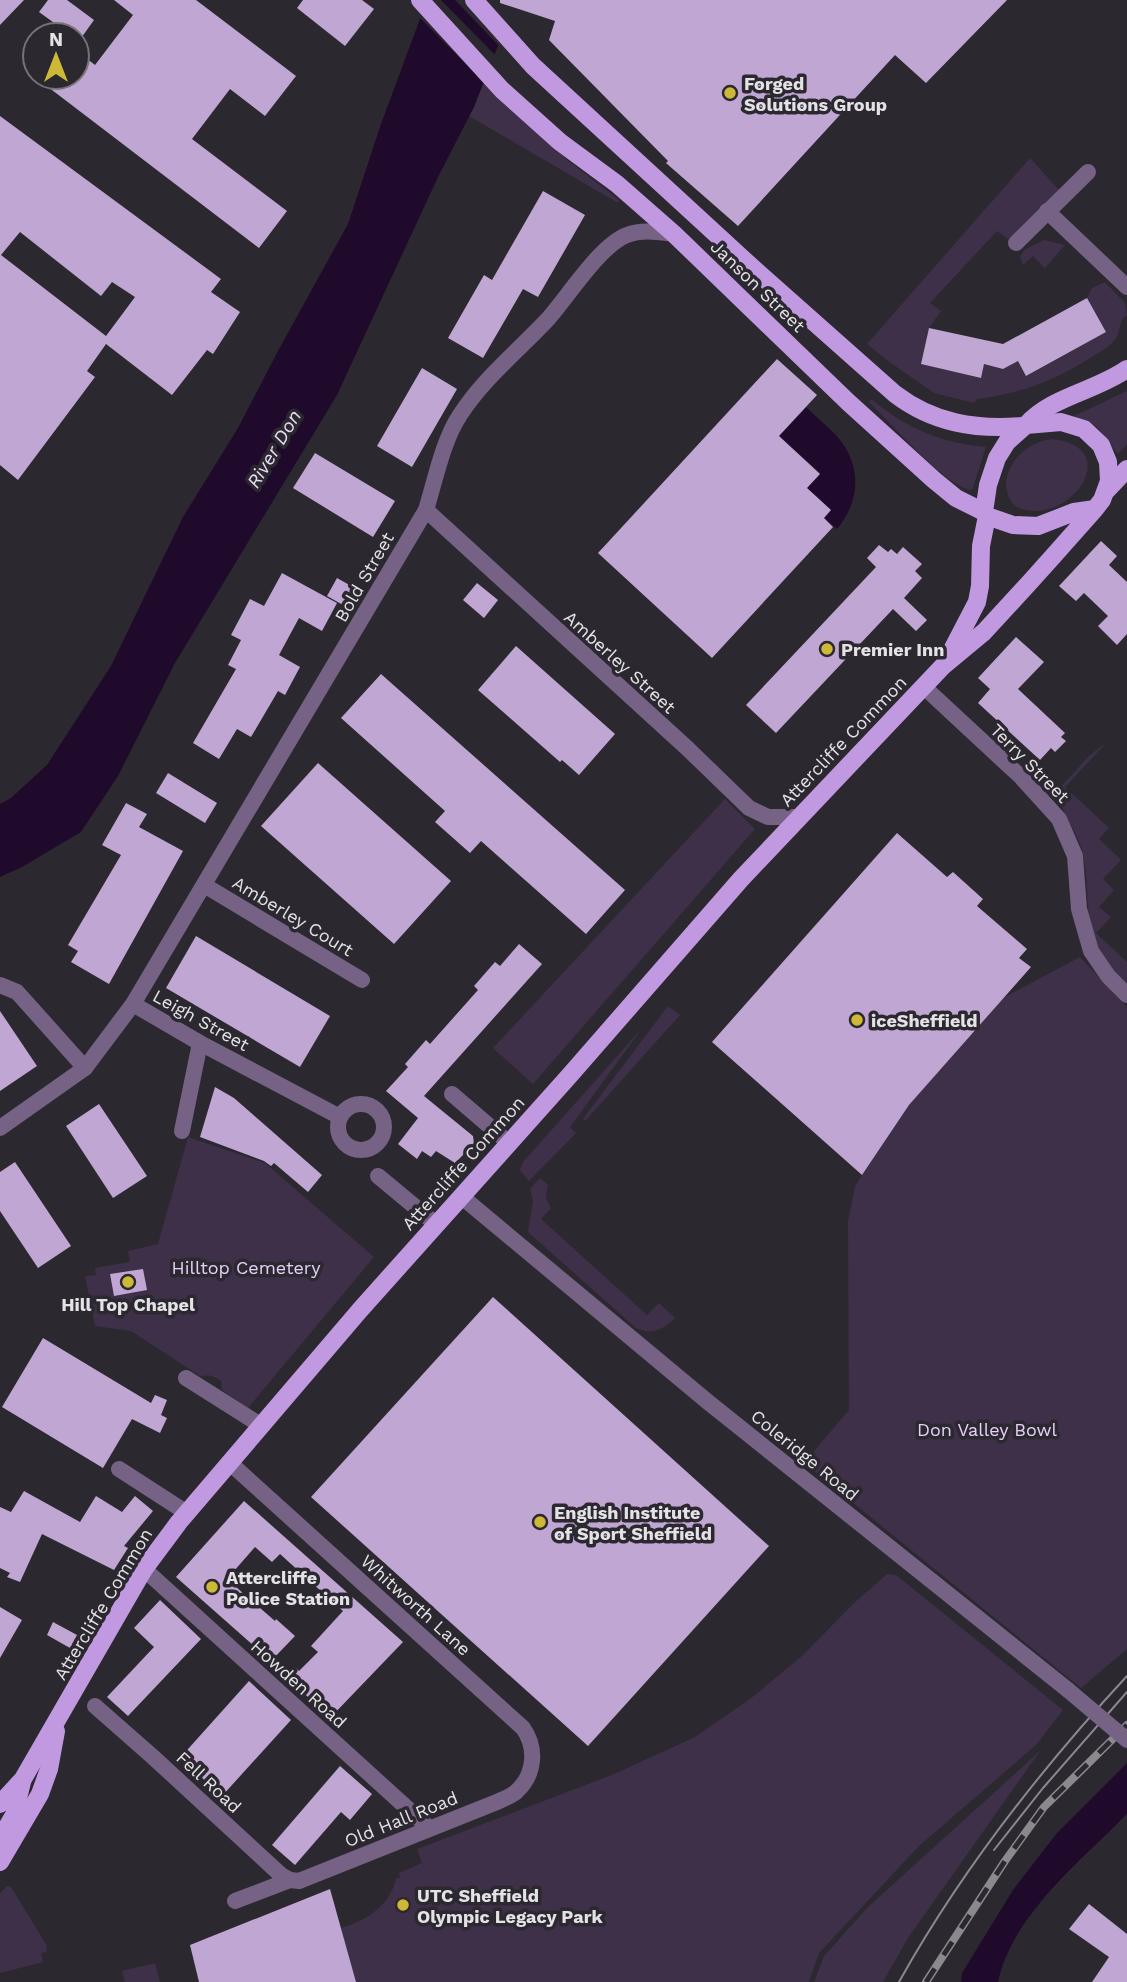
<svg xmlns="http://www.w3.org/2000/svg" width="1127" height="1982" font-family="'Work Sans',sans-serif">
<rect width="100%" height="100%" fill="#2c2830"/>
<g fill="#3d3048">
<polygon points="484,82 566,159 619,200 618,203 469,116"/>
<path d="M1030,158L1059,190L1008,239L997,231L930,303L941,311L929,328L921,364L980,378L984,364L1003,369L1018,361L1027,376L1106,332L1087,298L1092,288L1105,282L1125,303L1127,315C1117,321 1122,334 1113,342C1107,349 1098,353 1090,358C1055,381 1018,394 977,399L974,403L934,393L888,361L867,344Z"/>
<polygon points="1044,240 1065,245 1045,268 1033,256 1023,265 1020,257 1024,250"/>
<polygon points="1127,391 1127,444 1118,454 1097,427 1074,416"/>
<path d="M871,399C906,428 941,443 986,447L972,490C948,489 889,421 869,402Z"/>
<path d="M1052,439C1127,447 1068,530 1016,507C989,480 1022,441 1052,439Z"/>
<path d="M1108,741L1065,787L1109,828L1099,839L1121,860L1103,879L1114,890L1099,907L1111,917L1096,933L1127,962V990C1119,981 1107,972 1101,962C1083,926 1091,887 1082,850C1076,829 1059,811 1058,790L1089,756Z"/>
<polygon points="725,799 755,829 533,1084 493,1048"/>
<polygon points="1080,957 1127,1007 1127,1649 1081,1688 804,1463 849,1410 848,1221 855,1187 862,1175 909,1105 1003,998"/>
<polygon points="668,1006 680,1015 585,1121 583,1119"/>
<polygon points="643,1027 570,1127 576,1133 529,1181 520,1170 523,1162"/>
<path d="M188,1137L265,1163L374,1257L248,1408L222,1390L221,1381C213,1375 209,1375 200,1376L131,1331L95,1326L85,1276L96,1275L95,1268L130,1262L128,1251L158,1244Z"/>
<path d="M540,1178L548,1185L546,1198L551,1208L541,1219L647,1315L659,1303L675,1318C662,1330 653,1335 636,1328L528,1232L533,1201L530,1189Z"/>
<path d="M887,1574L896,1575L1063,1710L1036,1745L919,1846L819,1953L809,1982H356L341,1928C366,1921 391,1905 396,1878H400L399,1873L422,1863L417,1849L612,1775L695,1737L750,1699L803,1655L853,1604Z"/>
<polygon points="1040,1751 908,1938 883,1982 814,1982 824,1956 868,1907"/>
<polygon points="7,1886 11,1887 47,1946 46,1952 41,1953 43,1962 0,1973 0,1893"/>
<polygon points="155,1963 160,1982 125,1982 122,1971"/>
</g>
<g fill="#1f0a2c">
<polygon points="427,0 516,0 474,107 438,177 337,395 175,663 118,776 81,832 22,867 0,877 0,804 11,798 47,765 111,666 183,517 238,428 279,349 348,224 381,124"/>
<path d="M806,407C818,419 836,432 845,447C862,475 857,505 837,529L824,518L831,510L807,488L820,473L779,436Z"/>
<path d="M1127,1763V1814C1081,1861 1012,1915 998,1982H961L962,1973L1013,1890L1057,1833Z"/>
</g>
<g fill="#2c2830">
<polygon points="423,0 441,0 497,57 486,84 417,15"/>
<polygon points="455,0 511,0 517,6 501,48"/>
</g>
<g fill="#bfa6d3" fill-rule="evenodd">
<polygon points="0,0 24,0 0,25"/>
<polygon points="48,0 67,0 94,20 79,41 77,35 71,35 39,12"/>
<polygon points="114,0 196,0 296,76 265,116 230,89 192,139 287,211 259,248 35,77 77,77 77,51 95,65 133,15"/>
<polygon points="303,0 362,0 374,9 345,46 297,8"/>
<polygon points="500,0 1007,0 926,83 895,55 738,226 666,163 668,161 549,40 555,21 500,3"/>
<path d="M0,116L221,279L211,292L240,312L213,354L207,350L172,395L106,344L87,371L95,377L18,480L0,465ZM20,232L101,296L112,282L135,297L106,336L1,255Z"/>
<polygon points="543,191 585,215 538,297 523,289 483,358 448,338 484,275 492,280"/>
<polygon points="1087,298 1106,332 1026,376 1018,361 1003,369 984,364 981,378 921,364 929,328 1003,344"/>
<polygon points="777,359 817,395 779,436 820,474 807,488 831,510 824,518 833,527 712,658 598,553"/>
<polygon points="422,368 457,389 412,467 377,446"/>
<polygon points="315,453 395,501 373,537 293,488"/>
<polygon points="1101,541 1117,556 1109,565 1127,582 1127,634 1117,645 1098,626 1108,616 1084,593 1076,601 1059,586"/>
<polygon points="879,545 888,552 891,549 897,554 903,547 922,564 915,571 922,578 904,598 927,620 916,631 893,609 776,733 746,705 876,567 867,558"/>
<polygon points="282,573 337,603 322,631 299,618 279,655 300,667 285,695 278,691 251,737 237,729 219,759 193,743 236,669 228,665 241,640 231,635 250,599 264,606"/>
<polygon points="337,578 353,587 343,605 327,596"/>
<polygon points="477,583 498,600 484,618 463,600"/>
<polygon points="1016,637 1044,662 1018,689 1065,733 1061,737 1066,741 1055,752 1051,748 1040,760 978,703 990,689 978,678"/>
<polygon points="516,646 615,734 579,775 562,760 560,762 478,690"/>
<polygon points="381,674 625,890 586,934 481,841 470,853 435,822 445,811 341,718"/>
<polygon points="318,763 451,881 394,944 261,826"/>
<polygon points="168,773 217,803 205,823 156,793"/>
<polygon points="126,803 147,814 139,827 183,851 109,984 71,962 78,951 68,945 121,855 102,845"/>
<polygon points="897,833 947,877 953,872 983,899 977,906 1027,949 1019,958 1031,967 909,1105 862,1175 712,1042"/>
<polygon points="196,936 330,1016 300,1067 166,988"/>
<polygon points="519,944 542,964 424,1096 473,1136 474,1144 455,1163 436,1151 431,1157 422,1151 417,1159 398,1144 418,1118 386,1091 408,1067 405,1064 426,1040 430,1044 478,990 474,986 495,962 500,966"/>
<polygon points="0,1011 37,1066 0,1091"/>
<polygon points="215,1087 234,1098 322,1175 308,1192 274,1163 271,1166 264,1161 200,1137"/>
<polygon points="99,1104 147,1176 113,1198 66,1126"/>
<polygon points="15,1162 71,1246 38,1268 0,1211 0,1172"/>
<polygon points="143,1269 147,1290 114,1296 110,1274"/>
<polygon points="493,1297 769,1546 588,1746 311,1497"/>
<polygon points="43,1338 151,1403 155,1395 167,1400 161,1415 167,1418 160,1433 132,1419 103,1468 2,1407"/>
<polygon points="24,1491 80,1522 96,1496 122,1512 135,1496 153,1511 124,1546 128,1548 114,1570 42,1534 20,1582 7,1577 10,1573 0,1568 0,1507 11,1512"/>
<polygon points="244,1501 403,1642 330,1718 286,1676 295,1667 299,1671 318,1652 311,1646 343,1611 280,1554 272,1562 255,1547 227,1579 275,1621 276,1619 295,1636 271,1661 176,1577"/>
<polygon points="160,1600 201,1639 128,1716 107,1697 154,1647 134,1628"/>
<polygon points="0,1607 22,1620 0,1658"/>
<polygon points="53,1622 77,1635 70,1648 47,1635"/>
<polygon points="249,1681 291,1720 222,1796 180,1758"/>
<polygon points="340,1766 372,1794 350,1820 341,1812 295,1865 272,1845"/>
<polygon points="330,1889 356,1982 199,1982 190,1945"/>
<polygon points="1089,1904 1127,1934 1127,1982 1092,1982 1109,1957 1069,1929"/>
</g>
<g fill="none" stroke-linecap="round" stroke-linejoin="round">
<g stroke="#756285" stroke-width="16">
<polyline points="1047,211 1127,287"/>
<polyline points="1016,243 1088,172"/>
<polyline points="426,510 687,748 749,808 768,817 798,817"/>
<polyline points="924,687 1021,777 1059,819 1075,856 1079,909 1091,951 1108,976 1127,995"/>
<polyline points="204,885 362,980"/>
<polyline points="0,985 17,992 85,1068"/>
<polyline points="133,1004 200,1043 340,1117"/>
<polyline points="452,1094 509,1143"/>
<circle cx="361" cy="1127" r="23"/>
<path d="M0,1128L85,1068L133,1004L426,510C435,481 443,440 460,415C483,379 518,351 547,320C567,298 600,245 627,235C642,229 658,232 674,234"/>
<polyline points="182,1131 200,1043"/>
<polyline points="378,1176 437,1225"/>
<polyline points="462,1197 708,1402 1068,1690"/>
<polyline points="186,1378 262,1426"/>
<polyline points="119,1469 187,1513"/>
<polyline points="144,1569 429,1828"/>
<path d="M95,1706L153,1757L281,1875L290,1880L299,1881L497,1802C503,1799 512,1796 517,1791C535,1774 537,1748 523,1728L230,1463"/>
<polyline points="235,1901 290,1880"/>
</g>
<g stroke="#c199e0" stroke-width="18">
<polyline points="420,0 502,90 560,142 617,184 674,234 848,402 934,480 956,498 984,512"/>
<path d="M474,0L533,66L754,269L895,394C933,423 975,430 1023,426"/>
<path d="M1026,425C1052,396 1094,392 1127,369"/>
<polyline points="1107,490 1127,469"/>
<polyline points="950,654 977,602 980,586 981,546 987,516"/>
<polyline points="0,1804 23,1779 144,1569 179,1522 360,1310 570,1075 741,879 943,666 984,632 1030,582 1056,553 1095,509 1102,500 1109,481 1108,462 1101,445 1084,429 1061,422 1026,425 1007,442 997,458 988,485 984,512 987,516 1013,525 1038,526 1074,512 1095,509"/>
<polyline points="0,1839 14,1815 22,1782"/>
<polyline points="0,1862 40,1794 49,1769 56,1731"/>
</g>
<g stroke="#8b888e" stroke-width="2">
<polyline points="994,1850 1043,1788 1127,1692"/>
<path d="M899,1982C962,1869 1040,1770 1127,1676"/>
</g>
<g stroke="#8b888e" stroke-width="8">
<polyline id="rail" points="926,1982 1005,1861 1044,1807 1127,1725"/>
</g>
<use href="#rail" stroke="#2c2830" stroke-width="5" stroke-dasharray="16" stroke-linecap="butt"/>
<polyline stroke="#756285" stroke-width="16" points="1068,1690 1127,1740"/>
</g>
<g fill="#ceb837" stroke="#2c2830" stroke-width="2.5">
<circle cx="730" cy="93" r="7"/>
<circle cx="827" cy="649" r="7"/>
<circle cx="857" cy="1020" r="7"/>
<circle cx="128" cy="1282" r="7"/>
<circle cx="540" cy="1522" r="7"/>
<circle cx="212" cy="1587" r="7"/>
<circle cx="403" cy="1905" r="7"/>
</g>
<g text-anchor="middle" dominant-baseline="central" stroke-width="7" stroke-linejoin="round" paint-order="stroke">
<g font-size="18" font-weight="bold" fill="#e4e2e7" stroke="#2c2830" text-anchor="start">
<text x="744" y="83">Forged<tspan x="744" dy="21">Solutions Group</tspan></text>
<text x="841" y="649">Premier Inn</text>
<text x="871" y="1020">iceSheffield</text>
<text x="128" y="1304" text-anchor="middle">Hill Top Chapel</text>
<text x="554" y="1512">English Institute<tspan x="554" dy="21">of Sport Sheffield</tspan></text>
<text x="226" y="1577">Attercliffe<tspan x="226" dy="21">Police Station</tspan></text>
<text x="417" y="1895">UTC Sheffield<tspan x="417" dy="21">Olympic Legacy Park</tspan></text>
</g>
<g font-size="18" fill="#e4e2e7" stroke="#2c2830">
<text transform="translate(758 286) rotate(44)">Janson Street</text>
<text transform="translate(364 577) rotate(-60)">Bold Street</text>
<text transform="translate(620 662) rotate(42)">Amberley Street</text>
<text transform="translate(843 741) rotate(-46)">Attercliffe Common</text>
<text transform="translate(1030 763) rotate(45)">Terry Street</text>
<text transform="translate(293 916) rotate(31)">Amberley Court</text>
<text transform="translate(201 1020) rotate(29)">Leigh Street</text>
<text transform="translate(463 1163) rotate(-48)">Attercliffe Common</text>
<text transform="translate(805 1455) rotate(39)">Coleridge Road</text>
<text transform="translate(103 1604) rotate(-59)">Attercliffe Common</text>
<text transform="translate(416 1605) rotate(42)">Whitworth Lane</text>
<text transform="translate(299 1684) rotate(42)">Howden Road</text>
<text transform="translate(209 1782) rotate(43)">Fell Road</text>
<text transform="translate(401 1819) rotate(-22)">Old Hall Road</text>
</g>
<g font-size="18" fill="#e6d0f8" stroke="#2c2830">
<text x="246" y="1267">Hilltop Cemetery</text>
<text x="987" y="1429">Don Valley Bowl</text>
</g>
<g font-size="19" font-style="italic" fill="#eadbf6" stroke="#2c2830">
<text transform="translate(274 449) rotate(-59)">River Don</text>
</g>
</g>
<g transform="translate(56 56)"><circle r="33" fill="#2c2830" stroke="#767279" stroke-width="2"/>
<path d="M0-5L12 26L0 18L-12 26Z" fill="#ceb837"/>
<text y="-10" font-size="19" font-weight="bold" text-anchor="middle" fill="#e4e2e7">N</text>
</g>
</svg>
